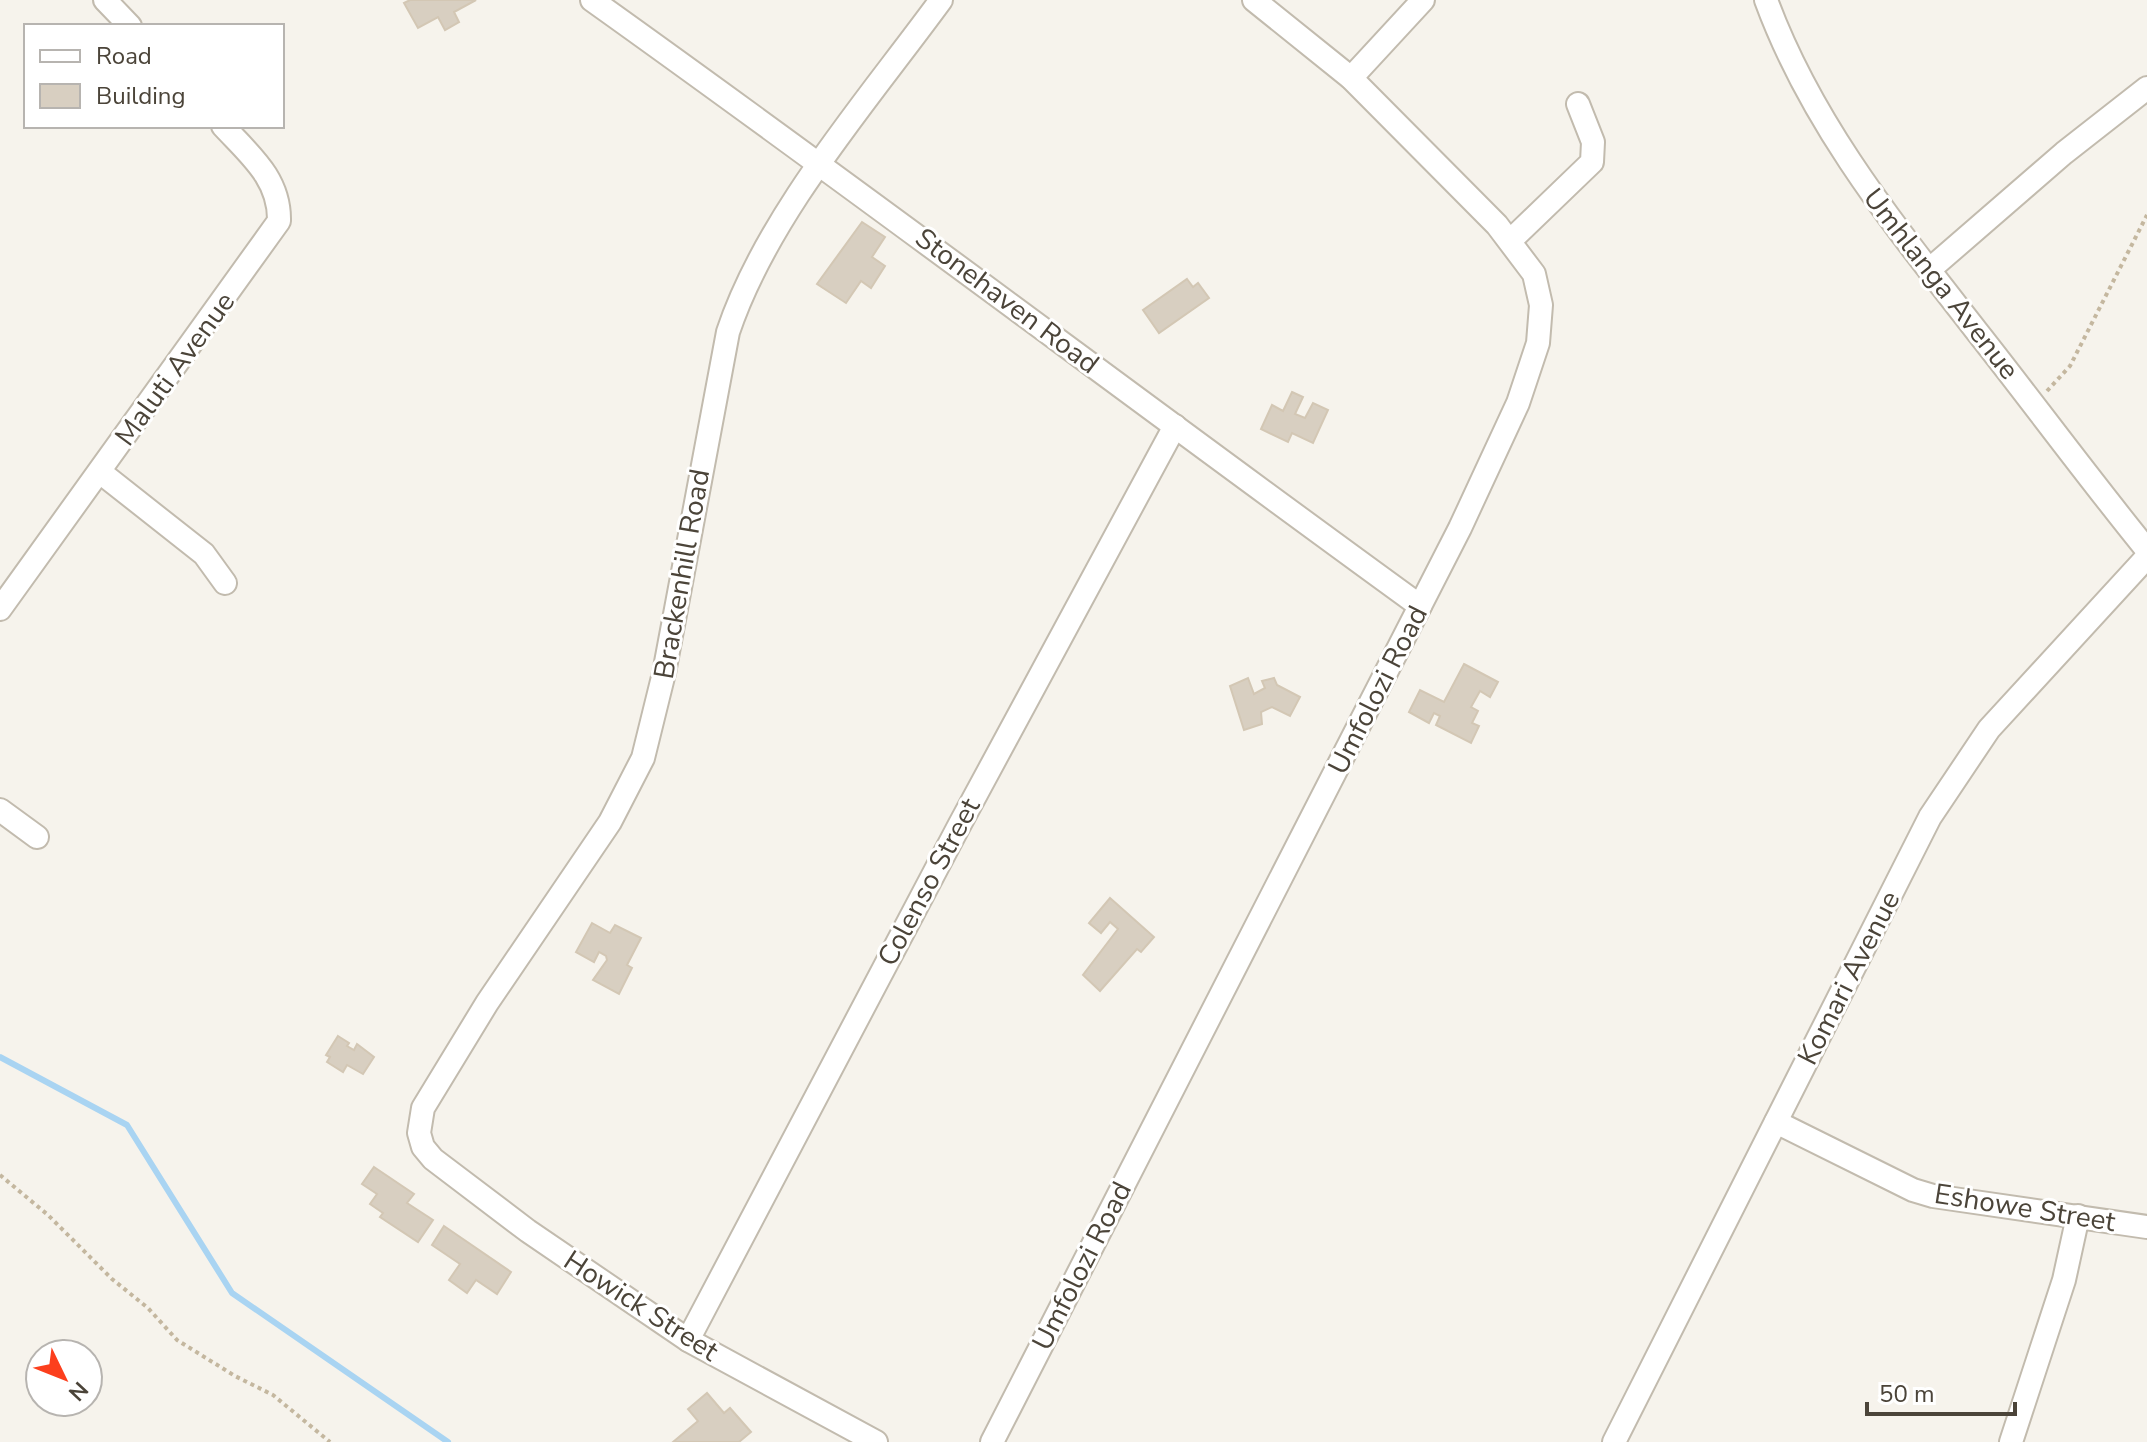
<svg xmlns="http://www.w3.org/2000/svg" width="2147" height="1442" font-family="'Nunito Sans',sans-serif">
<rect width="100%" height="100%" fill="#f6f3ec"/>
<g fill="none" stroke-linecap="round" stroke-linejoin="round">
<polyline stroke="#a9d4f2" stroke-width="6" points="0,1057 127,1125 232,1293 448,1442"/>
</g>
<g fill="#d8cfc1" stroke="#d3c7b4" stroke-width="2">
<polygon points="410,0 476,0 454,12 459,22 445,30 438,17 418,28 404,3"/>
<polygon points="862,222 885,237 872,257 885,266 871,288 861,281 846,303 817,284"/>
<polygon points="1187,279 1193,287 1198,283 1209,298 1159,333 1143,310"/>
<polygon points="1292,392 1303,397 1295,414 1305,418 1313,403 1328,410 1313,443 1292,433 1288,442 1261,429 1272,405 1283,411"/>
<polygon points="1464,664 1498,682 1490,697 1480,691 1471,707 1478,711 1472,723 1479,726 1471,743 1436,725 1440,716 1434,713 1429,723 1409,712 1420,690 1444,702"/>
<polygon points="1248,678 1254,694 1265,688 1262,681 1274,678 1277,685 1300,697 1290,716 1272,707 1261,712 1262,724 1244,730 1230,686"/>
<polygon points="1110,898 1154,937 1141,952 1137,949 1100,991 1083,975 1118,929 1110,922 1101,933 1089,923"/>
<polygon points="592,923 610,933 615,925 641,938 627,965 632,968 619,994 593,980 607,960 606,956 599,952 594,962 576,952"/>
<polygon points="338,1036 349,1043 347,1046 354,1050 357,1044 374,1057 363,1074 347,1065 343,1072 327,1062 330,1057 326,1055"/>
<polygon points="374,1167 414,1194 407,1203 433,1220 418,1242 380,1217 383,1213 370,1204 377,1194 362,1184"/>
<polygon points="444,1226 511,1272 497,1294 476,1280 467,1293 449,1280 460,1264 432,1245"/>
<polygon points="707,1393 724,1413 730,1408 751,1432 739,1442 673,1442 698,1421 688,1409"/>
</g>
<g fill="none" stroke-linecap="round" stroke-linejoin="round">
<g stroke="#c2bbae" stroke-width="26">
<g id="street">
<polyline points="105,0 130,26"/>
<path d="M592,0C871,199 1143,405 1420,606"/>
<path d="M1766,0C1813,128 1899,231 1982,338C2037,408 2090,480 2147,550"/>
<polyline points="1351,78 1423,0"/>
<polyline points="1511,240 1592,162 1593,142 1578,104"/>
<polyline points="1929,270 2064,153 2147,88"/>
<polyline points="100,472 204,554 225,583"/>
<path d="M0,609L279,221C280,179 250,155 223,126"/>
<polyline points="0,810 37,837"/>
<polyline points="1776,1122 1913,1190 1933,1196 2147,1227"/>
<polyline points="688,1340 960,824 1175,426"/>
<path d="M876,1442L688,1340L528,1231L433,1159L423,1147L419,1133L423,1108L487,1003L610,822L643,758L664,673L728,332C767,215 868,100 941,0"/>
<polyline points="992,1442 1460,528 1518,403 1538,343 1541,305 1534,274 1497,225 1351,78 1254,0"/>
<polyline points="1614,1442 1930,817 1989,729 2147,557"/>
<polyline points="2011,1442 2064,1280 2078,1216"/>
</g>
</g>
<g stroke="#c4b79f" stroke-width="4" stroke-dasharray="4 4" stroke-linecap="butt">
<polyline points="2047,391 2070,366 2147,215"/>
<polyline points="0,1175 48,1215 112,1279 148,1308 177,1340 235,1376 273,1395 330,1442"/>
</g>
<use href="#street" stroke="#fff" stroke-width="22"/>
</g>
<g text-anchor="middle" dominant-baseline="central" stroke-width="6" stroke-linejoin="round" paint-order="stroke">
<g font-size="28" fill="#4b4439" stroke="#fff">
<text transform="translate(1941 284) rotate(52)">Umhlanga Avenue</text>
<text transform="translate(1007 301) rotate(37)">Stonehaven Road</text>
<text transform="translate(175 369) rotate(-54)">Maluti Avenue</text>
<text transform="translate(682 574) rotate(-80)">Brackenhill Road</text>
<text transform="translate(1378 690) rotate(-63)">Umfolozi Road</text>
<text transform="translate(929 882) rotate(-62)">Colenso Street</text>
<text transform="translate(1849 978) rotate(-63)">Komari Avenue</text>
<text transform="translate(2025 1208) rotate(9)">Eshowe Street</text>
<text transform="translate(1082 1266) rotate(-63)">Umfolozi Road</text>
<text transform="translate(641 1306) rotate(33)">Howick Street</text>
</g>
</g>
<rect x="24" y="24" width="260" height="104" fill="#ffffff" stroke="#b7b4b0" stroke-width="2"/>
<rect x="40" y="50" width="40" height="12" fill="#ffffff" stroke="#b7b4b0" stroke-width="2"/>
<text x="96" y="64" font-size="24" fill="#4b4439">Road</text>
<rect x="40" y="84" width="40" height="24" fill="#d8cfc1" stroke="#b7b4b0" stroke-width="2"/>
<text x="96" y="104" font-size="24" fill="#4b4439">Building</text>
<g transform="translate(64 1378) rotate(133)"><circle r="38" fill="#ffffff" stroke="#b7b4b0" stroke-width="2"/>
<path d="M0-6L14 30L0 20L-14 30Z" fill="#fc3f1d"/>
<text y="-12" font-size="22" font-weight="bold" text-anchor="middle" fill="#4b4439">N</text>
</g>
<path d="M1867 1402v12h148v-12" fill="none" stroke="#4b4439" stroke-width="4"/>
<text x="1879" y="1402" font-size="24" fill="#4b4439" stroke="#ffffff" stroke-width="6" paint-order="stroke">50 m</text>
</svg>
